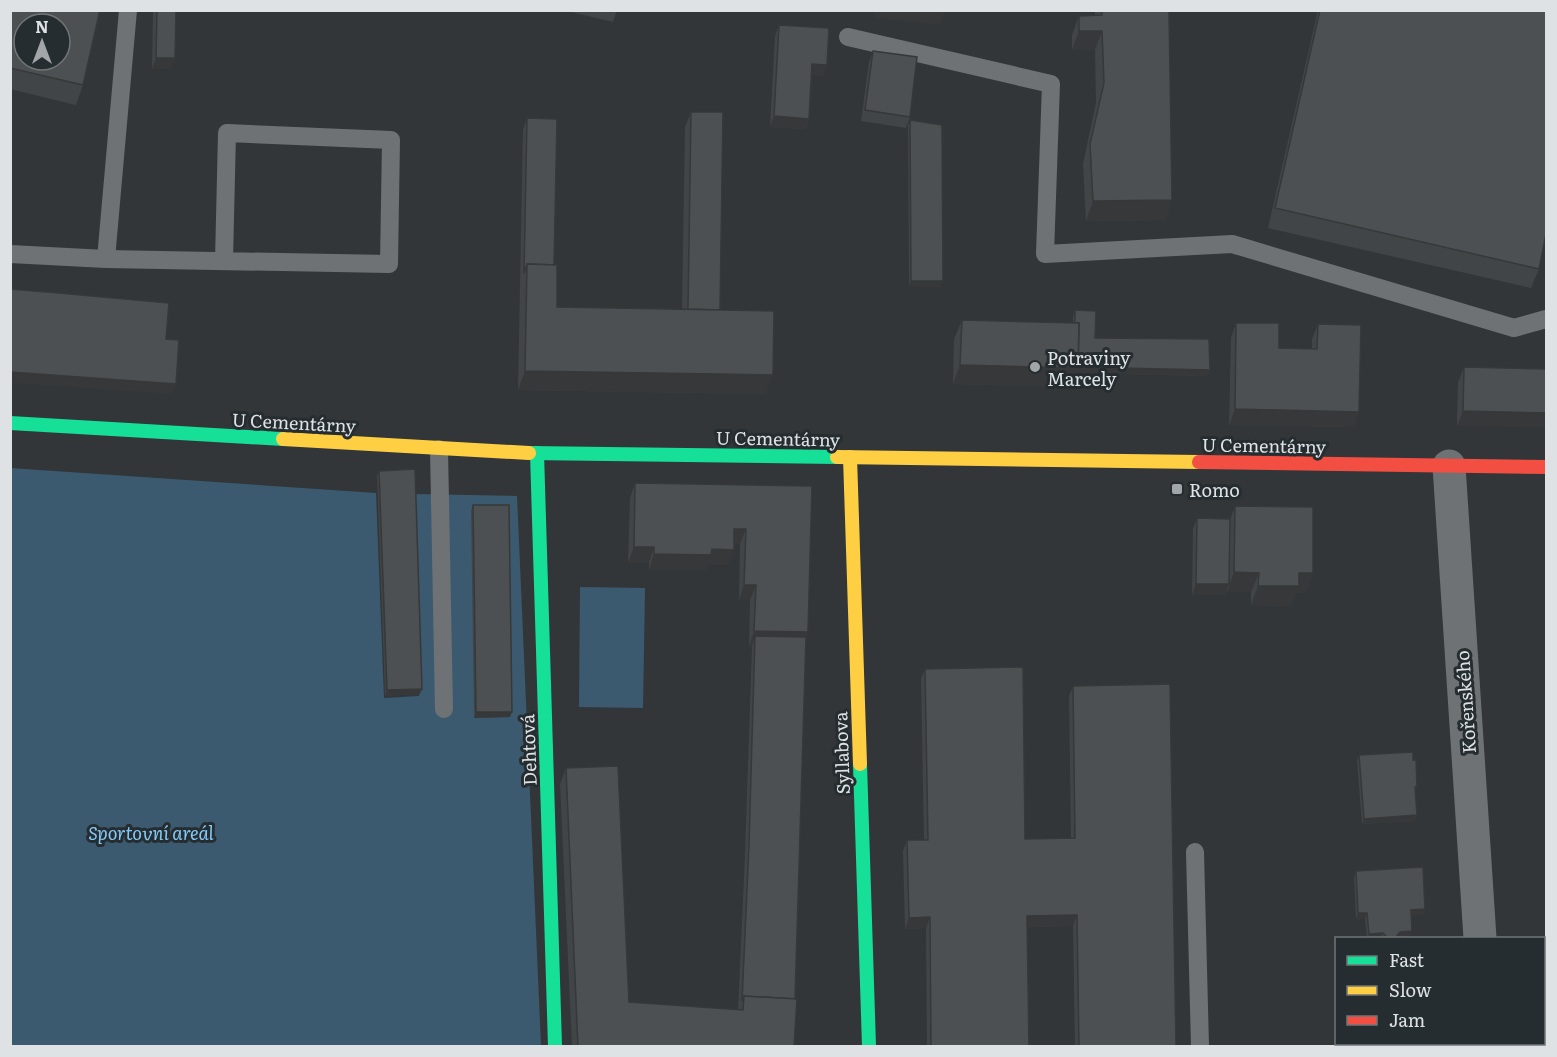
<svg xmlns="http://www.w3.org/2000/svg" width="1557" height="1057" font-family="Literata,serif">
<rect width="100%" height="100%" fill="#333639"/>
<g fill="#3c5a6f">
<polygon points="10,468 376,493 384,698 419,696 412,494 517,496 541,1046 11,1046"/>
<polygon points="580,587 645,588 643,708 579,707"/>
</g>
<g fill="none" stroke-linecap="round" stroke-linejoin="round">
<g stroke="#6e7274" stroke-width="18">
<polyline points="848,37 1051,84 1045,254 1232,244 1514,328 1546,319"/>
<polyline points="10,254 106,259 128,10"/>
<polyline points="106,259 389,264 391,140 227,133 224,261"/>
<polyline points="439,449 444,709"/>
<polyline points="1195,852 1200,1046"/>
</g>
<g stroke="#6e7274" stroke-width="33">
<polyline points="1449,466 1480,938"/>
<polyline points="1487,1044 1487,1046"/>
</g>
<g stroke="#16e098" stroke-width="14">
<polyline points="10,423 283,439"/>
<polyline points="529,453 837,457"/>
<polyline points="537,453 555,1046"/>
<polyline points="860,764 869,1046"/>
</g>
<g stroke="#ffcf43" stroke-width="14">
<polyline points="283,439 529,453"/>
<polyline points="837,457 1199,462"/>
<polyline points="850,457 860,764"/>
</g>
<polyline stroke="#f24e42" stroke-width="14" points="1199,462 1546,467"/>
</g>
<g fill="#424547">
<polygon points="10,10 83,85 76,105 10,89"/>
<polygon points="153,10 176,10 175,58 171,69 152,69"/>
<polygon points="563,10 617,10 613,22"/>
<polygon points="1095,10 1169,10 1172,200 1165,220 1086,221 1083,164 1096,103 1095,50 1072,50 1072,35 1079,16 1095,15"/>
<polygon points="1318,10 1546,10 1539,269 1531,288 1268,228"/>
<polygon points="779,25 823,76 812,75 809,119 806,129 770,127 775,36"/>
<polygon points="873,51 910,117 906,128 861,121 869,62"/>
<polygon points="691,112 720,310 766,394 518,390 523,129 527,118 554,265 557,307 682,309 685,127"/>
<polygon points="910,120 941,287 909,286 908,125"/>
<polygon points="1075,310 1095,338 1208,376 1076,373 1071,387 953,384 954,339 962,320 1073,323 1073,316"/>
<polygon points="1236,323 1279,348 1312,349 1312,339 1318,324 1354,427 1229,425 1231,338"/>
<polygon points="1464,367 1546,369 1457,426 1458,383"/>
<polygon points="379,471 420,694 385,696 377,476"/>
<polygon points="635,483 812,486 808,632 806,637 794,1047 572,1047 560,784 566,768 629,1002 738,1010 745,855 752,647 749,647 750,600 739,600 740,544 734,544 728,565 708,565 706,570 649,570 649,563 628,563 630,498"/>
<polygon points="473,505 510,717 474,718 471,511"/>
<polygon points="1235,506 1313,573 1305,593 1296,593 1291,606 1251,605 1251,592 1227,592 1227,590 1225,595 1192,595 1193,529 1197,518 1230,520"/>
<polygon points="925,669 1025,839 1071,838 1069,696 1073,686 1176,1047 1075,1047 1073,926 1027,927 1029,1047 927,1047 926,928 905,929 903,851 907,840 924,840 921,679"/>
<polygon points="1359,755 1417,786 1415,791 1417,815 1415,821 1362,824 1357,760"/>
<polygon points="1356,871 1425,909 1423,914 1411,915 1410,937 1398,937 1397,939 1367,939 1365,918 1356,919 1354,877"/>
<polygon points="1544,941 1546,941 1546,1003 1545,1003 1544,984"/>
</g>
<g fill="#363839">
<polygon points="876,10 945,10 940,25 874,18"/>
<polygon points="1079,31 1102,31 1095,50 1072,50"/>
<polygon points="156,58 175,58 171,69 152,69"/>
<polygon points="812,64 827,65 823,76 808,75"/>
<polygon points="774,116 809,119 806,129 770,127"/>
<polygon points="1172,200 1165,220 1086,221 1093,201"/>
<polygon points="911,281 943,281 941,287 909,286"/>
<polygon points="960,365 1074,367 1210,370 1208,376 1076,373 1071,387 953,384"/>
<polygon points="525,371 773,375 766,394 518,390"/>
<polygon points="10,372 176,384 172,394 10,383"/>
<polygon points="1235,409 1359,412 1354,427 1229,425"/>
<polygon points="1463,411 1546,413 1546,428 1457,426"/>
<polygon points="734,529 746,529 740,544 728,544"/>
<polygon points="634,547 654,547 649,563 628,563"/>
<polygon points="712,549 734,550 728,565 708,565 706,570 649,570 654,554"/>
<polygon points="1234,572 1259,573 1251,592 1227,592"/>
<polygon points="1299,573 1313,573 1305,593 1296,593 1291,606 1251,605 1258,586"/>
<polygon points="1196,584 1229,584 1225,595 1192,595"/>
<polygon points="744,585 756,585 750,600 739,600"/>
<polygon points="754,631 808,632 802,648 755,636 752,647 749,647"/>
<polygon points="422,689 420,694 385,696 387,690"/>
<polygon points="476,712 512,712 510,717 474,718"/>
<polygon points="1417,815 1415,821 1362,824 1364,819"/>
<polygon points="1425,909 1423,914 1409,915 1411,910"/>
<polygon points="1358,913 1367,913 1365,918 1356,919"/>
<polygon points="1077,915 1073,926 1023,927 1027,916"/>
<polygon points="930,917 926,928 905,929 909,918"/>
<polygon points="1412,931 1410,937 1387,939 1387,937 1400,932"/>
<polygon points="1383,933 1381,939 1367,939 1369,934"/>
<polygon points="1385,1044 1429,1044 1384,1047"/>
</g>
<g fill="#4d5052" stroke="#363839" stroke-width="1.5" fill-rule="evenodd">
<path d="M10,10H100L83,85L10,68ZM24,24H60V60H24Z"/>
<polygon points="157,10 176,10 175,58 156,58"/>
<polygon points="1102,10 1169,10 1172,200 1093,201 1090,144 1104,83 1102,31 1079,31 1079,16 1102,15"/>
<polygon points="1320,10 1546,10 1546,234 1539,269 1275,208"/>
<polygon points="779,25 829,28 827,65 812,64 809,119 774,116"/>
<polygon points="873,51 917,57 910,117 865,110"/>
<polygon points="691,112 723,112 720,310 688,309"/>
<polygon points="527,118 557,119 554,265 527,264 524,273"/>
<polygon points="910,120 942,125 943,281 911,281"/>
<polygon points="527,264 557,265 557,307 774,311 773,375 525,371"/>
<polygon points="10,289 59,293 169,303 166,339 179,340 176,384 10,372"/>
<polygon points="1075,310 1096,311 1095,338 1209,339 1210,370 1078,367 1079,323 1075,323"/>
<polygon points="962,320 1079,323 1078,368 960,365"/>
<polygon points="1236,323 1279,323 1279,348 1317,349 1318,324 1361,325 1359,412 1235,409"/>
<polygon points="1464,367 1546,369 1546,413 1463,411"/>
<polygon points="415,469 422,689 387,690 379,471"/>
<polygon points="635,483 812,486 808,632 754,631 756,585 744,585 746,529 734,529 734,550 712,549 711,555 654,554 654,547 634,547"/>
<polygon points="473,505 509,505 512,712 476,712"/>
<polygon points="1235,506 1313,507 1313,573 1299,573 1299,586 1258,586 1259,573 1234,572"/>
<polygon points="1197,518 1230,519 1229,584 1196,584"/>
<polygon points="755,636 806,637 795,999 744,996 742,1001 749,844"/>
<polygon points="1023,667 1025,839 1075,838 1073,686 1170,684 1176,1047 1079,1047 1077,915 1027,916 1029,1047 931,1047 930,917 909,918 907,840 928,840 925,669"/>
<polygon points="1413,752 1413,760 1416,760 1417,786 1415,787 1417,815 1364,819 1359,755"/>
<polygon points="618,766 629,1002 743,1010 744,996 797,999 794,1047 578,1047 566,768"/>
<polygon points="1423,867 1425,909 1411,910 1412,931 1400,932 1396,937 1387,937 1383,933 1369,934 1367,913 1358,913 1356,871"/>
<polygon points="1544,941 1546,941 1546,991 1544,954"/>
</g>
<g fill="#a2a6a9" stroke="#262d31" stroke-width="2">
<circle cx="1035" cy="367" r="6"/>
<rect x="1171" y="483" width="12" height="12" rx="3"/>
</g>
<g text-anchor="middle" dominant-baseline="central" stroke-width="6" stroke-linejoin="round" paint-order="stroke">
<g font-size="18" fill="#dee2e5" stroke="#262d31" text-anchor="start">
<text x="1047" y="357">Potraviny<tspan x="1047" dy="21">Marcely</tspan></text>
<text x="1189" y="489">Romo</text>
</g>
<g font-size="18" fill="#dee2e5" stroke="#262d31">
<text transform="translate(294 422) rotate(3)">U Cementárny</text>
<text transform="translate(778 438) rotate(1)">U Cementárny</text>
<text transform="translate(1264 445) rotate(1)">U Cementárny</text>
<text transform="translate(1465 702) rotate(-94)">Kořenského</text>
<text transform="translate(528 750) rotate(-92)">Dehtová</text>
<text transform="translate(841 753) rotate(-92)">Syllabova</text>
</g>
<g font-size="18" font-style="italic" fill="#84caf8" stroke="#262d31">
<text x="151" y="832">Sportovní areál</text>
</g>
</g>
<rect width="1557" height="1057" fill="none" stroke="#dee2e5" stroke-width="24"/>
<rect x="1335" y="937" width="210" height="108" fill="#262d31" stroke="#707579" stroke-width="1.5"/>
<rect x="1347" y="956" width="30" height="9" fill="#16e098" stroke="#707579" stroke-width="1.5"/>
<text x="1389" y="967" font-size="18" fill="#dee2e5">Fast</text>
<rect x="1347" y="986" width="30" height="9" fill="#ffcf43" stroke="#707579" stroke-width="1.5"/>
<text x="1389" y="997" font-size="18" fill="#dee2e5">Slow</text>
<rect x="1347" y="1016" width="30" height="9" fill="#f24e42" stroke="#707579" stroke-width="1.5"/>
<text x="1389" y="1027" font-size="18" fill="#dee2e5">Jam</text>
<g transform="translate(42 42)"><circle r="28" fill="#262d31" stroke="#707579" stroke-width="1.5"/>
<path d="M0-4.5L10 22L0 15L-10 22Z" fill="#a2a6a9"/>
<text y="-9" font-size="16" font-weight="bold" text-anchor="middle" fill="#dee2e5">N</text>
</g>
</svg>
